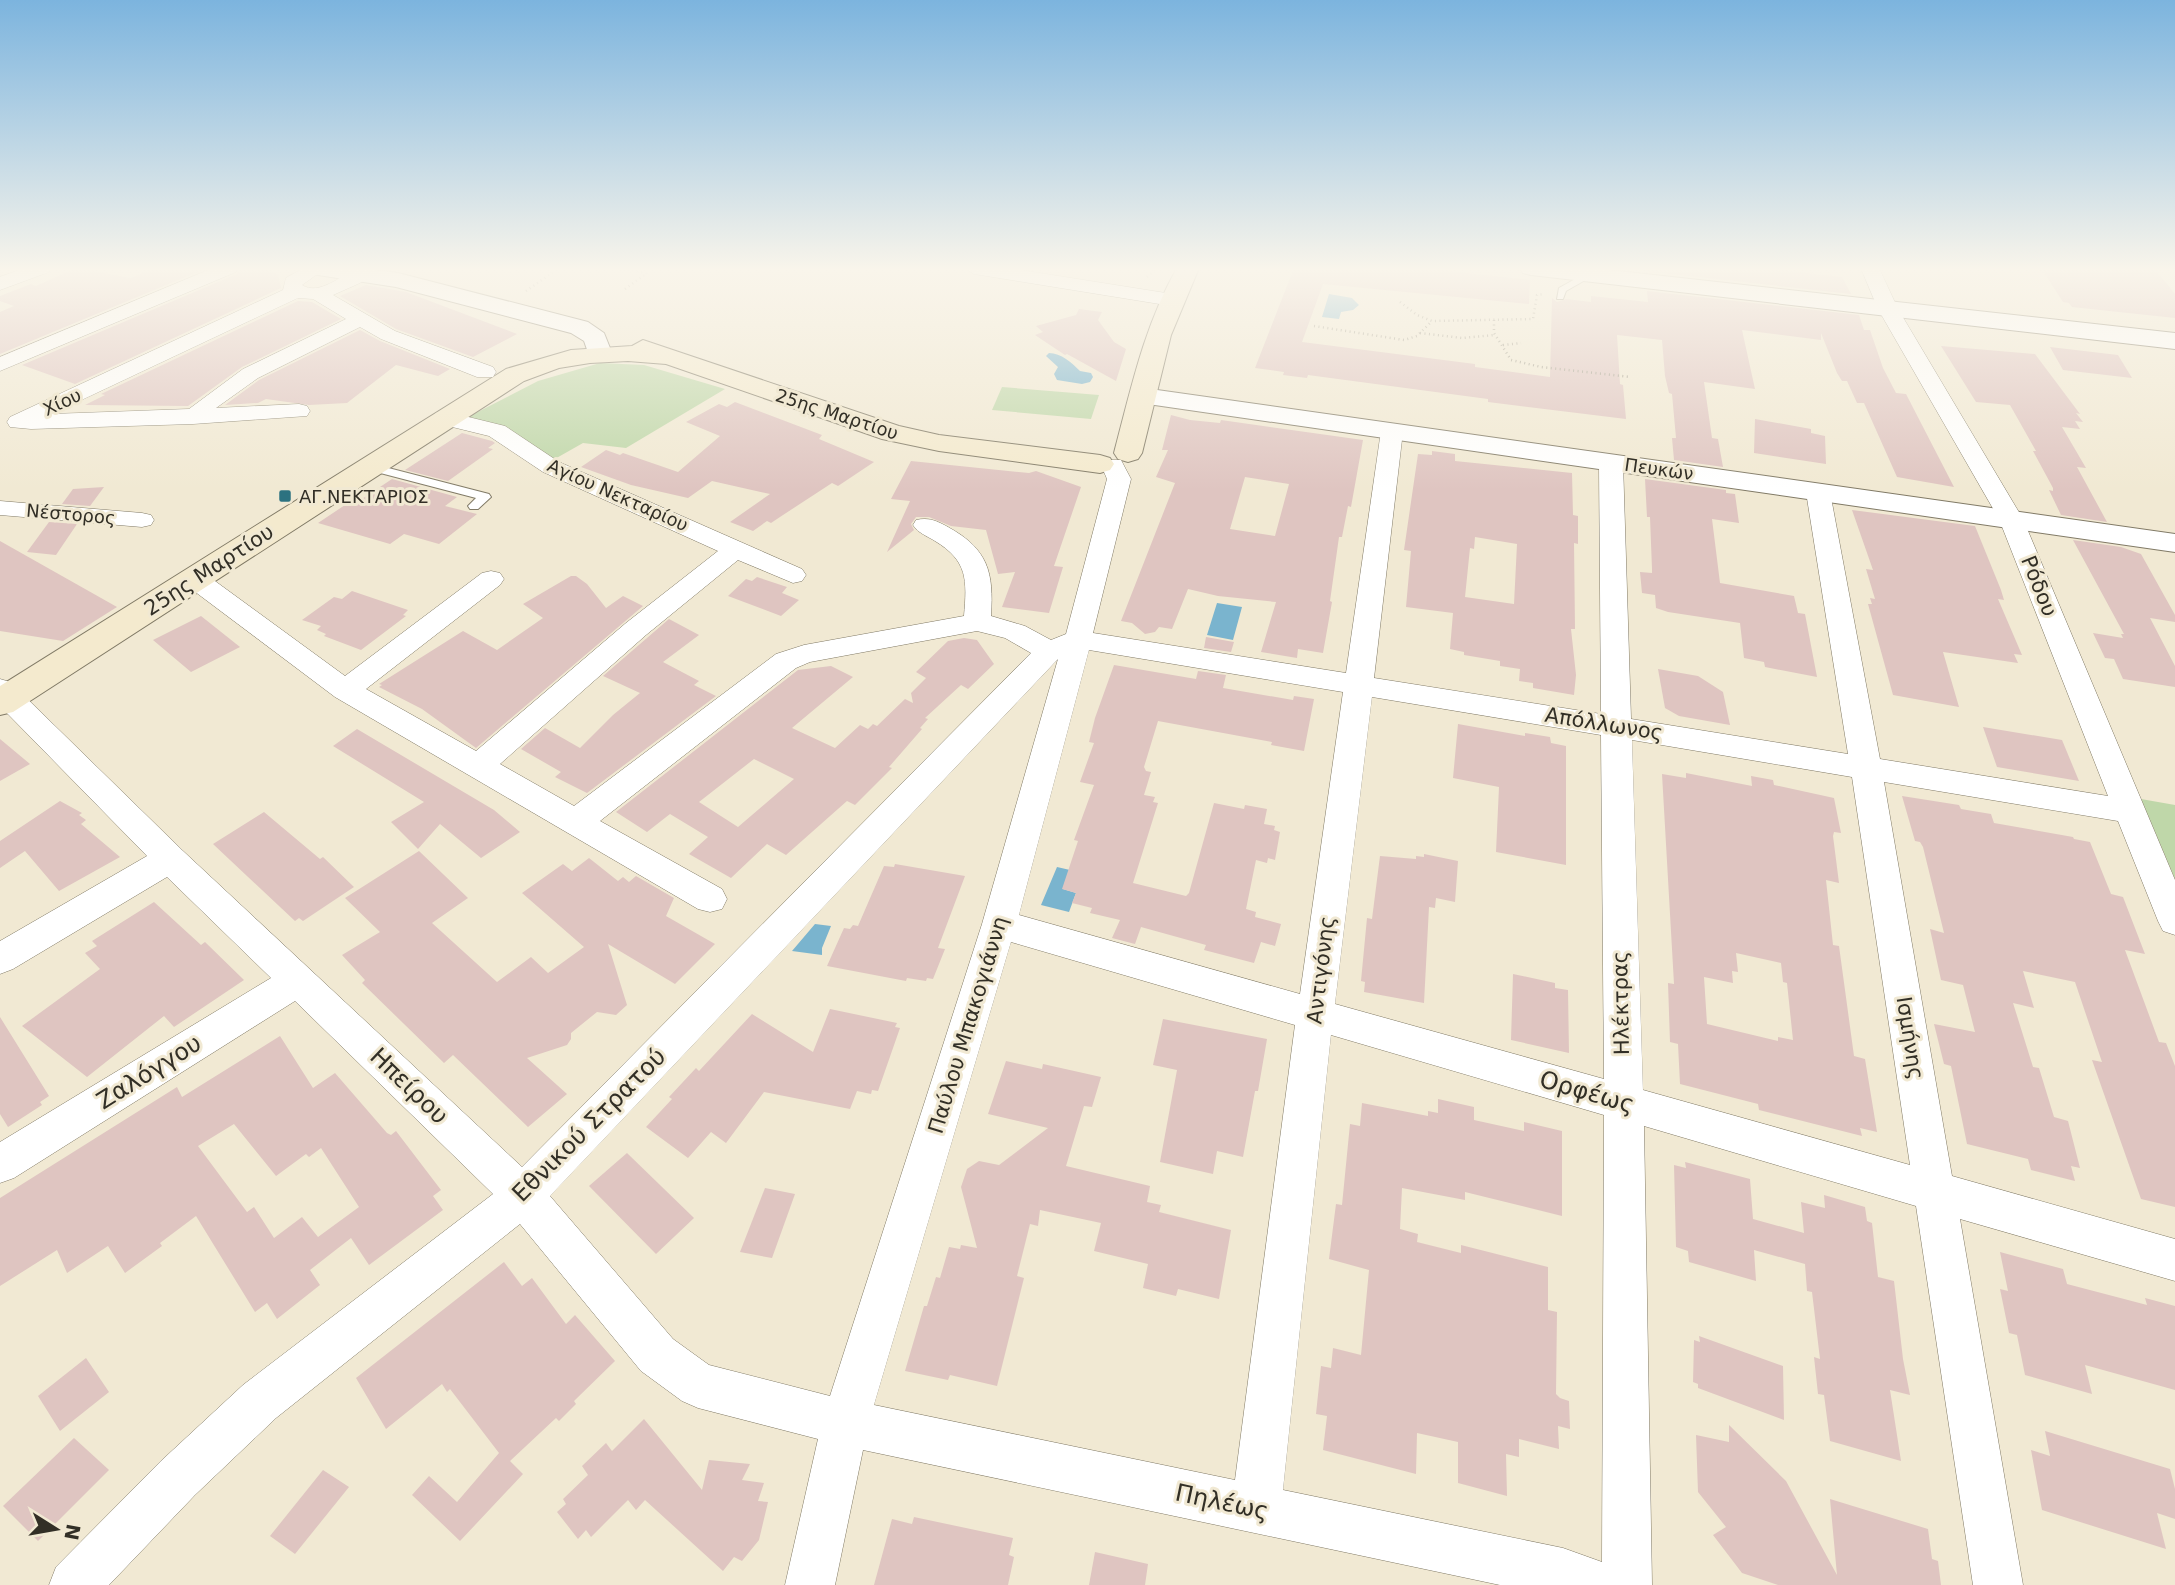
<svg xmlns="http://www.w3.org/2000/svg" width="2175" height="1585" font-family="'DejaVu Sans',sans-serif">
<rect width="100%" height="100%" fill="#f1e9d3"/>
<g fill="#bfd7a9">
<polygon points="600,363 644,365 725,389 626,448 583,443 553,460 464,419 538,381"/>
<polygon points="1002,387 1099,395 1091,419 992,410"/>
<polygon points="2141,799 2175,805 2175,879"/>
</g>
<g fill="#7ab4ce">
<polygon points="1329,294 1352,298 1359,305 1353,310 1341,312 1339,319 1322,317"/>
<path d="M1049,353C1061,353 1072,363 1080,371L1091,373L1093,377L1090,382L1082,384L1057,380L1054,374L1058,367L1046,356Z"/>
<polygon points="1217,603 1242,607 1233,640 1207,635"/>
<polygon points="1057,867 1070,870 1063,889 1076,893 1069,912 1041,905"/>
<polygon points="815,924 831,926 822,948 822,955 792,951"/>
</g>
<g fill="#dfc5c1" fill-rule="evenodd">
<polygon points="76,268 131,278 154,268 207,268 0,354 0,312 14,306 0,301 0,296 31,284 36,286"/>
<polygon points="241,268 261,268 278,274 281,288 75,384 22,365 237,274"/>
<polygon points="1294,268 1421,268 1530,280 1529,304 1323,284 1302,342 1475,364 1475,367 1550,377 1552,298 1557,302 1566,299 1591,302 1591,296 1648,302 1647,291 1859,315 1864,330 1870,330 1883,368 1896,393 1906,394 1954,487 1897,477 1864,403 1857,403 1847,381 1842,381 1837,373 1821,333 1821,340 1742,330 1755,389 1704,382 1712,438 1718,439 1723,467 1674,460 1672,438 1676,438 1672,394 1669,393 1665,376 1662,340 1617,335 1620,384 1623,385 1626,419 1488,402 1488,399 1308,375 1307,378 1283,375 1284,372 1255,368"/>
<polygon points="1643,268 1763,268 1842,277 1851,294 1644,271"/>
<polygon points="2041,268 2154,268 2175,294 2175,318 2072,307 2069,303 2063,302"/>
<polygon points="366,285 406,292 517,334 473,357 396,329 340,296"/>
<polygon points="298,301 312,302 341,319 242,367 188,406 85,405 105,395 101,394"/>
<polygon points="1079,309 1102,312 1098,320 1114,342 1126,349 1116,381 1067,354 1065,355 1035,335 1043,332 1036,326 1076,315"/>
<polygon points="360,330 380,341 450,369 438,376 396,365 347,403 309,405 266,399 258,403 225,405 259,380"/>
<polygon points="1941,346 2035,354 2080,414 2076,413 2083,422 2075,421 2080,429 2062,427 2086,468 2077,467 2107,522 2061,515 2049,490 2053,491 2053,488 2033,451 2036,451 2010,405 1976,402"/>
<polygon points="2050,347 2118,355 2132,378 2063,370"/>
<polygon points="735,402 822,435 819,439 874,462 838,486 832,483 783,515 771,523 767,521 753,531 730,522 770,494 712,481 688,498 631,485 581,467 606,450 620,455 623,453 678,472 720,436 686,422 719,404 727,407"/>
<path d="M1171,415L1190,420L1220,423L1221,420L1363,440L1351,507L1348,506L1342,537H1339L1330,601L1332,602L1323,653L1298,649L1297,658L1261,652L1276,602L1218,596L1188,589L1172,629L1159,627L1155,632L1145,634L1132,623L1121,621L1175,483L1156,477L1168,450H1162ZM1245,477L1289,484L1275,536L1230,529Z"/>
<polygon points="1755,419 1811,429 1811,433 1825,436 1826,464 1754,453"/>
<polygon points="462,433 492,441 495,443 488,448 493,449 448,481 405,470"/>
<path d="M1432,451L1455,454V461L1572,473L1573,515L1578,516V544L1574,543L1575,629H1571L1576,675L1574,695L1533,688V683L1519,681L1520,669L1500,666V661L1464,655V652L1450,649L1453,613L1406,607L1411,551L1404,550L1418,454L1432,455ZM1475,537L1517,544L1514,604L1465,597L1470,548L1474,549Z"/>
<polygon points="911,461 1029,473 1036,471 1081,487 1054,566 1063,567 1049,613 1002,607 1015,572 998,574 986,530 951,526 929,517 916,517 911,524 914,530 887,552 910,501 891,499"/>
<polygon points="392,479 457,497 445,506 477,514 439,544 404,534 390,544 318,523 357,497 362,499"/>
<polygon points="1645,479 1726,490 1726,493 1735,494 1739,523 1712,519 1720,583 1794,596 1798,613 1805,614 1817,677 1765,667 1764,662 1744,658 1740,623 1668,612 1656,608 1655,595 1642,593 1640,572 1652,573 1652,569 1650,517 1647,517"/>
<polygon points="104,487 90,506 62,504 73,489"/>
<polygon points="1852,510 1975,526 2001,590 2004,600 1998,599 2022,655 2014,654 2018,663 1943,652 1959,707 1893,695 1868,604 1872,604 1870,598 1875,599 1866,569 1873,570"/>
<polygon points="49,522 77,524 56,555 27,552"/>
<polygon points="2073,540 2121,547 2141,554 2175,615 2175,622 2150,618 2175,666 2175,687 2123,679 2114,659 2105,658 2093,633 2123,638 2121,634 2124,634"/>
<polygon points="0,541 117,607 63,641 0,631"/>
<polygon points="571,576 576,576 587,584 606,608 623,596 643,606 476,748 422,709 379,687 382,685 379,684 463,631 497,650 543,618 523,604"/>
<polygon points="757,577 787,587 782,593 799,600 781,616 728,596 746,579 752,581"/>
<polygon points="352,591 408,610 403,615 406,616 361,650 324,636 326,634 317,630 321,626 302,620 334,597 342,599"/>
<polygon points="201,616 240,647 191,672 153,640"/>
<polygon points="669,619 699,635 663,662 699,681 694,685 716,696 587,793 555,777 561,772 521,749 545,728 580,748 613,715 640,693 603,676"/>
<polygon points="1206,637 1234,642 1231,652 1204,648"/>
<path d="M964,638L977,640L994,664L968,689L961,685L925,718L928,719L920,728L922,729L889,767L892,768L855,805L847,801L786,855L767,844L731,878L689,854L708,837L670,814L647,832L616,812L798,670L831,666L853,677L792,728L835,748L860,725L868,729L873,724L877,726L905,699L913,703L911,693L926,678L916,672L948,641ZM754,759L794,779L738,827L699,802Z"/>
<polygon points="1114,665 1196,679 1198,671 1226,675 1223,688 1293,700 1294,696 1314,699 1304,751 1271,745 1272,742 1158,721 1144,767 1146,771 1151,772 1144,795 1155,797 1153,802 1158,803 1133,883 1186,896 1189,893 1214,803 1244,809 1245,805 1267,809 1264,824 1275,826 1274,830 1280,832 1275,860 1268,858 1267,863 1256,860 1246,909 1256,912 1255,917 1281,924 1275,946 1261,942 1254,963 1204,950 1206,945 1141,927 1135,944 1112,938 1120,920 1090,913 1092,908 1072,903 1076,893 1062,889 1078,841 1074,840 1094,785 1080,782 1094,743 1089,742 1095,718"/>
<polygon points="1658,669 1698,676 1723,692 1730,725 1679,716 1665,708"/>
<polygon points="1458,724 1525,736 1525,733 1550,737 1551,743 1566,746 1566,865 1496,852 1499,787 1453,778"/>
<polygon points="1983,727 2062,740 2079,781 1997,767"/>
<polygon points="357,729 494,810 520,832 481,858 440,824 418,849 391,822 424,802 333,746"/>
<polygon points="0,739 30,764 0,781"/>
<path d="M1686,773L1752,786L1751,776L1773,780L1774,785L1834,798L1841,833L1834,832L1833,836L1839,883L1826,880L1833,945L1839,946L1854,1056L1865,1059L1877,1132L1860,1128L1862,1136L1759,1110L1758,1104L1680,1084L1678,1044L1670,1042L1668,983L1674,984L1662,774L1686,778ZM1736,953L1781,963L1783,982L1787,983L1793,1040L1778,1037V1041L1707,1024L1704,977L1733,983L1732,971L1738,972Z"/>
<polygon points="1902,796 1959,805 1961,809 1991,814 1994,823 2073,837 2074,839 2090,842 2111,894 2123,897 2145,954 2125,950 2159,1042 2166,1043 2175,1066 2175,1207 2141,1199 2092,1060 2102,1062 2075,982 2023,971 2034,1008 2013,1003 2033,1067 2039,1068 2054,1117 2068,1121 2080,1168 2071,1166 2075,1181 2031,1170 2028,1159 1967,1144 1951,1066 1944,1064 1934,1024 1975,1032 1963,985 1941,980 1930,929 1944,933 1923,847 1920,842 1915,841"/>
<polygon points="60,801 82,813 79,815 86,820 81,824 120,857 59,891 25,851 0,868 0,841"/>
<polygon points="264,812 320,859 323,857 354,887 303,921 299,918 295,921 213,844"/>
<polygon points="419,851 468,898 432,923 497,982 531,957 548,973 584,947 522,893 563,864 572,871 589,858 618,881 623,877 629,882 636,876 674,898 666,916 715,944 675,984 608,944 627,1005 616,1015 597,1012 571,1033 571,1039 567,1045 527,1058 567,1094 528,1127 453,1055 444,1063 362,983 365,980 342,955 380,932 345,898"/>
<polygon points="1424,854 1458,861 1455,902 1436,898 1435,908 1429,907 1424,1003 1364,992 1365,982 1361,981 1367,918 1372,919 1380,856 1416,859 1416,856 1424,857"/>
<polygon points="895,864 965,876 938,948 945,949 933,979 927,978 926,981 907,978 906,981 827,966 844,928 850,929 853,925 858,926 884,866 894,867"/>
<polygon points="154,902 201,945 205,942 244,980 174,1027 164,1016 87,1077 22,1026 100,969 85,953 97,946 92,941"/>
<polygon points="1513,974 1555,983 1555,988 1568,990 1569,1053 1511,1040"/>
<polygon points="830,1009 897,1023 895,1027 900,1028 878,1091 872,1090 871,1094 857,1091 850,1109 764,1092 726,1143 711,1132 688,1158 646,1127 672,1099 669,1097 696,1068 699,1071 752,1014 813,1052"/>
<polygon points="0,1017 49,1096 40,1102 42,1105 8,1127 0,1114"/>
<polygon points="1163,1019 1267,1039 1258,1091 1255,1091 1243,1157 1217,1151 1213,1174 1160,1162 1177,1070 1153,1065"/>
<path d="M280,1036L313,1088L335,1073L387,1133L391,1135L396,1131L441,1190L433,1196L443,1210L369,1265L351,1238L310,1270L320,1285L277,1319L267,1303L255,1312L196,1216L160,1243L162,1246L125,1273L108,1246L67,1273L57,1250L0,1286V1198L177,1087L182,1097ZM234,1124L276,1176L306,1154L309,1157L321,1148L359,1207L318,1237L302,1217L274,1238L254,1207L247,1212L198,1146Z"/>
<polygon points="1006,1061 1042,1069 1043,1064 1101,1077 1092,1107 1084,1106 1066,1166 1150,1186 1147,1202 1161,1205 1159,1212 1231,1230 1219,1299 1178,1289 1176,1296 1143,1288 1148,1264 1094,1251 1101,1223 1040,1210 1038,1226 1030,1224 1017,1276 1024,1278 997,1386 950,1375 948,1380 905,1371 924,1306 927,1306 936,1277 940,1278 949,1247 960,1249 961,1245 977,1248 961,1187 967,1169 979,1161 999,1165 1048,1128 988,1114"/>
<polygon points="1438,1099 1474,1107 1474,1120 1524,1131 1524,1122 1562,1131 1562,1216 1465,1192 1465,1200 1402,1188 1400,1229 1418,1234 1417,1242 1461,1253 1461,1245 1548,1267 1548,1310 1557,1312 1556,1394 1560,1398 1569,1401 1570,1429 1558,1426 1559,1449 1519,1439 1519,1457 1506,1454 1507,1496 1458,1483 1458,1442 1417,1433 1416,1474 1323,1450 1327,1416 1316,1414 1321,1366 1331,1368 1333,1348 1361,1355 1369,1270 1329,1259 1336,1204 1342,1205 1350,1124 1360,1126 1362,1103 1428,1116 1428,1111 1438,1113"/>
<polygon points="627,1153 694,1218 656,1254 589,1186"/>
<polygon points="1685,1162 1750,1179 1753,1219 1804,1233 1801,1202 1825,1208 1824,1195 1865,1207 1867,1221 1872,1223 1878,1277 1894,1281 1903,1359 1910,1395 1890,1390 1901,1461 1830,1441 1824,1395 1818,1394 1814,1357 1820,1359 1812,1292 1807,1291 1805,1264 1754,1250 1756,1281 1689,1262 1688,1251 1676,1247 1674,1165 1686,1168"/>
<polygon points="765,1188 795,1194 772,1258 740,1252"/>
<polygon points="2000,1252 2063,1269 2067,1284 2147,1305 2145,1298 2175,1306 2175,1390 2085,1365 2092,1394 2025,1375 2017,1335 2009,1333 2000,1289 2008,1291"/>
<polygon points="504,1262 522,1286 532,1278 566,1324 575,1315 615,1361 574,1401 576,1404 559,1421 556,1418 510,1461 523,1474 460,1541 412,1495 429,1476 457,1502 499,1453 450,1389 447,1392 442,1384 386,1429 356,1378"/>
<polygon points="1699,1336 1783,1366 1784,1420 1698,1388 1698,1384 1693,1382 1694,1340 1700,1342"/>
<polygon points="86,1358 109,1392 60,1431 38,1396"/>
<polygon points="644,1419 702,1490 709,1460 750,1464 742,1480 764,1483 758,1501 768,1502 759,1540 742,1561 734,1557 723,1571 645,1500 636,1510 628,1500 591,1537 586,1530 578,1539 557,1512 566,1504 563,1499 588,1475 582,1466 606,1443 612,1451"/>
<polygon points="1729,1425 1786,1481 1837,1575 1830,1499 1928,1529 1932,1559 1938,1561 1941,1585 1778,1585 1742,1573 1713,1535 1726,1527 1698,1492 1696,1435 1729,1442"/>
<polygon points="2045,1431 2170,1469 2175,1489 2175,1519 2157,1513 2166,1549 2042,1510 2031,1450 2050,1456"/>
<polygon points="74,1438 109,1470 38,1541 3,1506"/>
<polygon points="323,1470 349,1487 295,1554 270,1536"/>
<polygon points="914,1517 1013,1538 1009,1555 1014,1557 1008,1585 874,1585 892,1519 912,1524"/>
<polygon points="1095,1552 1148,1564 1145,1585 1089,1585"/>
</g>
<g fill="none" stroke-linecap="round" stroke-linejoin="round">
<g stroke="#817a66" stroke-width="2">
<g id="service">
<polygon points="1586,273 1594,275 1566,291 1563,299 1557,299 1559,288"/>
<polygon points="369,463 489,494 491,497 478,509 470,509 468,506 476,498 365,469 365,465"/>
</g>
</g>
<g stroke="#817a66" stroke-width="1">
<g id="minor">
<polygon points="25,268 51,268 49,272 0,290 0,277"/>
<polygon points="213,268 238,268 236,272 0,371 0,357"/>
<path d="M304,268H326L302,285C319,296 340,276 356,269C362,266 372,268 379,268L360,283L333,295L395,331L493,367L496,372L493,377H477L381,339L360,327L258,378L216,408L299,404L307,406L310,411L307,416L193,424L31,429L10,427L7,422L10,417L283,290L286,278ZM298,298L313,299L346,319L243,369L189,409L52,414Z"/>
<polygon points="965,268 1008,268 1172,294 1182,300 1172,306 974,274"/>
<path d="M1861,268H1879L1898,309L2023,519L2175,880V935L2163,931L2158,921L2118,821L1884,782L1952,1176L2175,1239V1281L1960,1219L2023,1585H1973L1916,1206L1644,1126L1652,1585H1500L863,1450L835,1585H785L818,1439L698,1408L682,1401L641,1371L520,1224L276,1418L195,1495L109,1585H49L56,1567L161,1461L243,1385L493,1194L295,1001L14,1178L0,1183V1142L271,978L167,877L13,969L0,974V941L147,856L0,706V679L10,682L182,850L522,1167L1031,653L1005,638L977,631L810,662L796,668L600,821L722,889L727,899L722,909L710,912L698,909L335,697L186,585L182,579L186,573L195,571L204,573L345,676L482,573L491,571L500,573L504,579L500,585L366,689L476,751L626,623L718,551L543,472L489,436L436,423L433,418L436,413L444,411L505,426L559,462L802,569L806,575L802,581L793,583L738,560L646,635L500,764L574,806L776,654L804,645L964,616C967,580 968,561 935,541C927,536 918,533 913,525L916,520C929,517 937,521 948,527C988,549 994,572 991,616L1025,626L1051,640L1066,634L1107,479L1101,465L1105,460H1121L1131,479L1093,633L1346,673L1381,431L1384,426H1400L1403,431L1374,678L1601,714L1599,463L1603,458H1619L1623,463L1631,719L1848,754L1806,492L1809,487L1818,485L1827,487L1830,492L1880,759L2108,796L1999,519L1878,309ZM1089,650L1343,692L1300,994L1019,915ZM1058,659L982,924L830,1396L709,1365L673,1339L550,1196ZM1372,697L1601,735L1604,1079L1335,1004ZM1632,740L1852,777L1910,1165L1643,1090ZM1011,942L1295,1025L1235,1480L874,1405ZM1331,1035L1604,1115L1602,1562L1563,1548L1283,1490Z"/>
<polygon points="0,501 142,513 151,515 154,520 151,525 142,527 0,515"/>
</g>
</g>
<g stroke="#817a66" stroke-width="2">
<g id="tertiary">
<polygon points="307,268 363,268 398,273 588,322 604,333 612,353 608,358 599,361 590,358 584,341 571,333 396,287 318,275 310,273"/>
<polygon points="1520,268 1591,268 2175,333 2175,349 1531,275 1523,273"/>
<polygon points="1143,388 2175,534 2175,552 1134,402 1130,396 1134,390"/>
</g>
</g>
<g stroke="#817a66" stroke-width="2">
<g id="secondary">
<path d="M1177,268H1199L1171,335L1142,453L1138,459L1128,462L1118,459L1114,453C1131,389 1144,326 1177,268Z"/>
<polygon points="643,340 899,426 939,435 1100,455 1110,458 1114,464 1110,470 1100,473 939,451 882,439 666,364 628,361 590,363 559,368 524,381 13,712 0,715 0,686 506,369 571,350 632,346"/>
</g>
</g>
<g stroke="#9f9989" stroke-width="2.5" stroke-dasharray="1 3.5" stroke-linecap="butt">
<polyline points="619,268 647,273"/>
<polyline points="1147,277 1157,268"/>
<polyline points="625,289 647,273"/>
<polyline points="526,291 559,268"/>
<polyline points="1400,302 1417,315 1432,321 1533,319 1537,295 1544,294"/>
<polyline points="1494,320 1494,333 1511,360 1541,367 1631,377"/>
<polyline points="1314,326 1404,340 1417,336 1432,321"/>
<polyline points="1420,333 1462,338 1495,335"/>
<polyline points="1503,345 1521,343"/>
</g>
<use href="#service" fill="#fff" fill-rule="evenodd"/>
<use href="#minor" fill="#fff" fill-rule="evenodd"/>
<use href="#tertiary" fill="#fff" fill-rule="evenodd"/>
<use href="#secondary" fill="#f4eace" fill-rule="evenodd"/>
</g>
<linearGradient id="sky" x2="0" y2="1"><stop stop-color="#7cb4de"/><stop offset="0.55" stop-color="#f9f5eb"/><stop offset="1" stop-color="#f9f5eb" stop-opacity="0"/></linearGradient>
<rect width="2175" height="490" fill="url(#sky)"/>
<rect fill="#2c7280" stroke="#f1e9d3" stroke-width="2.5" x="278" y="489" width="14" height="14" rx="3.5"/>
<g text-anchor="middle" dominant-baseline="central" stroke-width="6" stroke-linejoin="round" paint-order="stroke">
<g font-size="18" fill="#322f26" stroke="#f1e9d3">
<text transform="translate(62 402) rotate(-25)">Χίου</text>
<text transform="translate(837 414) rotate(18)">25ης Μαρτίου</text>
<text transform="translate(1659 469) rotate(8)">Πευκών</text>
<text transform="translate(618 495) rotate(24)">Αγίου Νεκταρίου</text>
<text transform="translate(71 514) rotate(5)">Νέστορος</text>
</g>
<g font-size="18" fill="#322f26" stroke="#f1e9d3" text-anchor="start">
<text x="299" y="496">ΑΓ.ΝΕΚΤΑΡΙΟΣ</text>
</g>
<g font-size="21" fill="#322f26" stroke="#f1e9d3">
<text transform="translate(209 570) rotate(-33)">25ης Μαρτίου</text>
<text transform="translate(2039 586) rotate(68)">Ρόδου</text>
<text transform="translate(1604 724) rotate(9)">Απόλλωνος</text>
<text transform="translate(1321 970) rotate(-83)">Αντιγόνης</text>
<text transform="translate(1621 1003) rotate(-91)">Ηλέκτρας</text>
<text transform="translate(968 1025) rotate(-73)">Παύλου Μπακογιάννη</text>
<text transform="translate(1910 1038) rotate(81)">Ισμήνης</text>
</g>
<g font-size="24" fill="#322f26" stroke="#f1e9d3">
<text transform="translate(149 1072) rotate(-32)">Ζαλόγγου</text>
<text transform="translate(409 1086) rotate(44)">Ηπείρου</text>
<text transform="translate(1587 1092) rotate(16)">Ορφέως</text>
<text transform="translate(589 1125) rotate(-45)">Εθνικού Στρατού</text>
<text transform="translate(1222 1502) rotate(12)">Πηλέως</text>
</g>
</g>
<g transform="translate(56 1529) rotate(101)" stroke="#f1e9d3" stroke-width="5" paint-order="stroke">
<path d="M0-5L12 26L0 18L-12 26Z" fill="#322f26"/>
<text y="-10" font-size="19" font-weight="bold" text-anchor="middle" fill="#322f26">N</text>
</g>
</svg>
